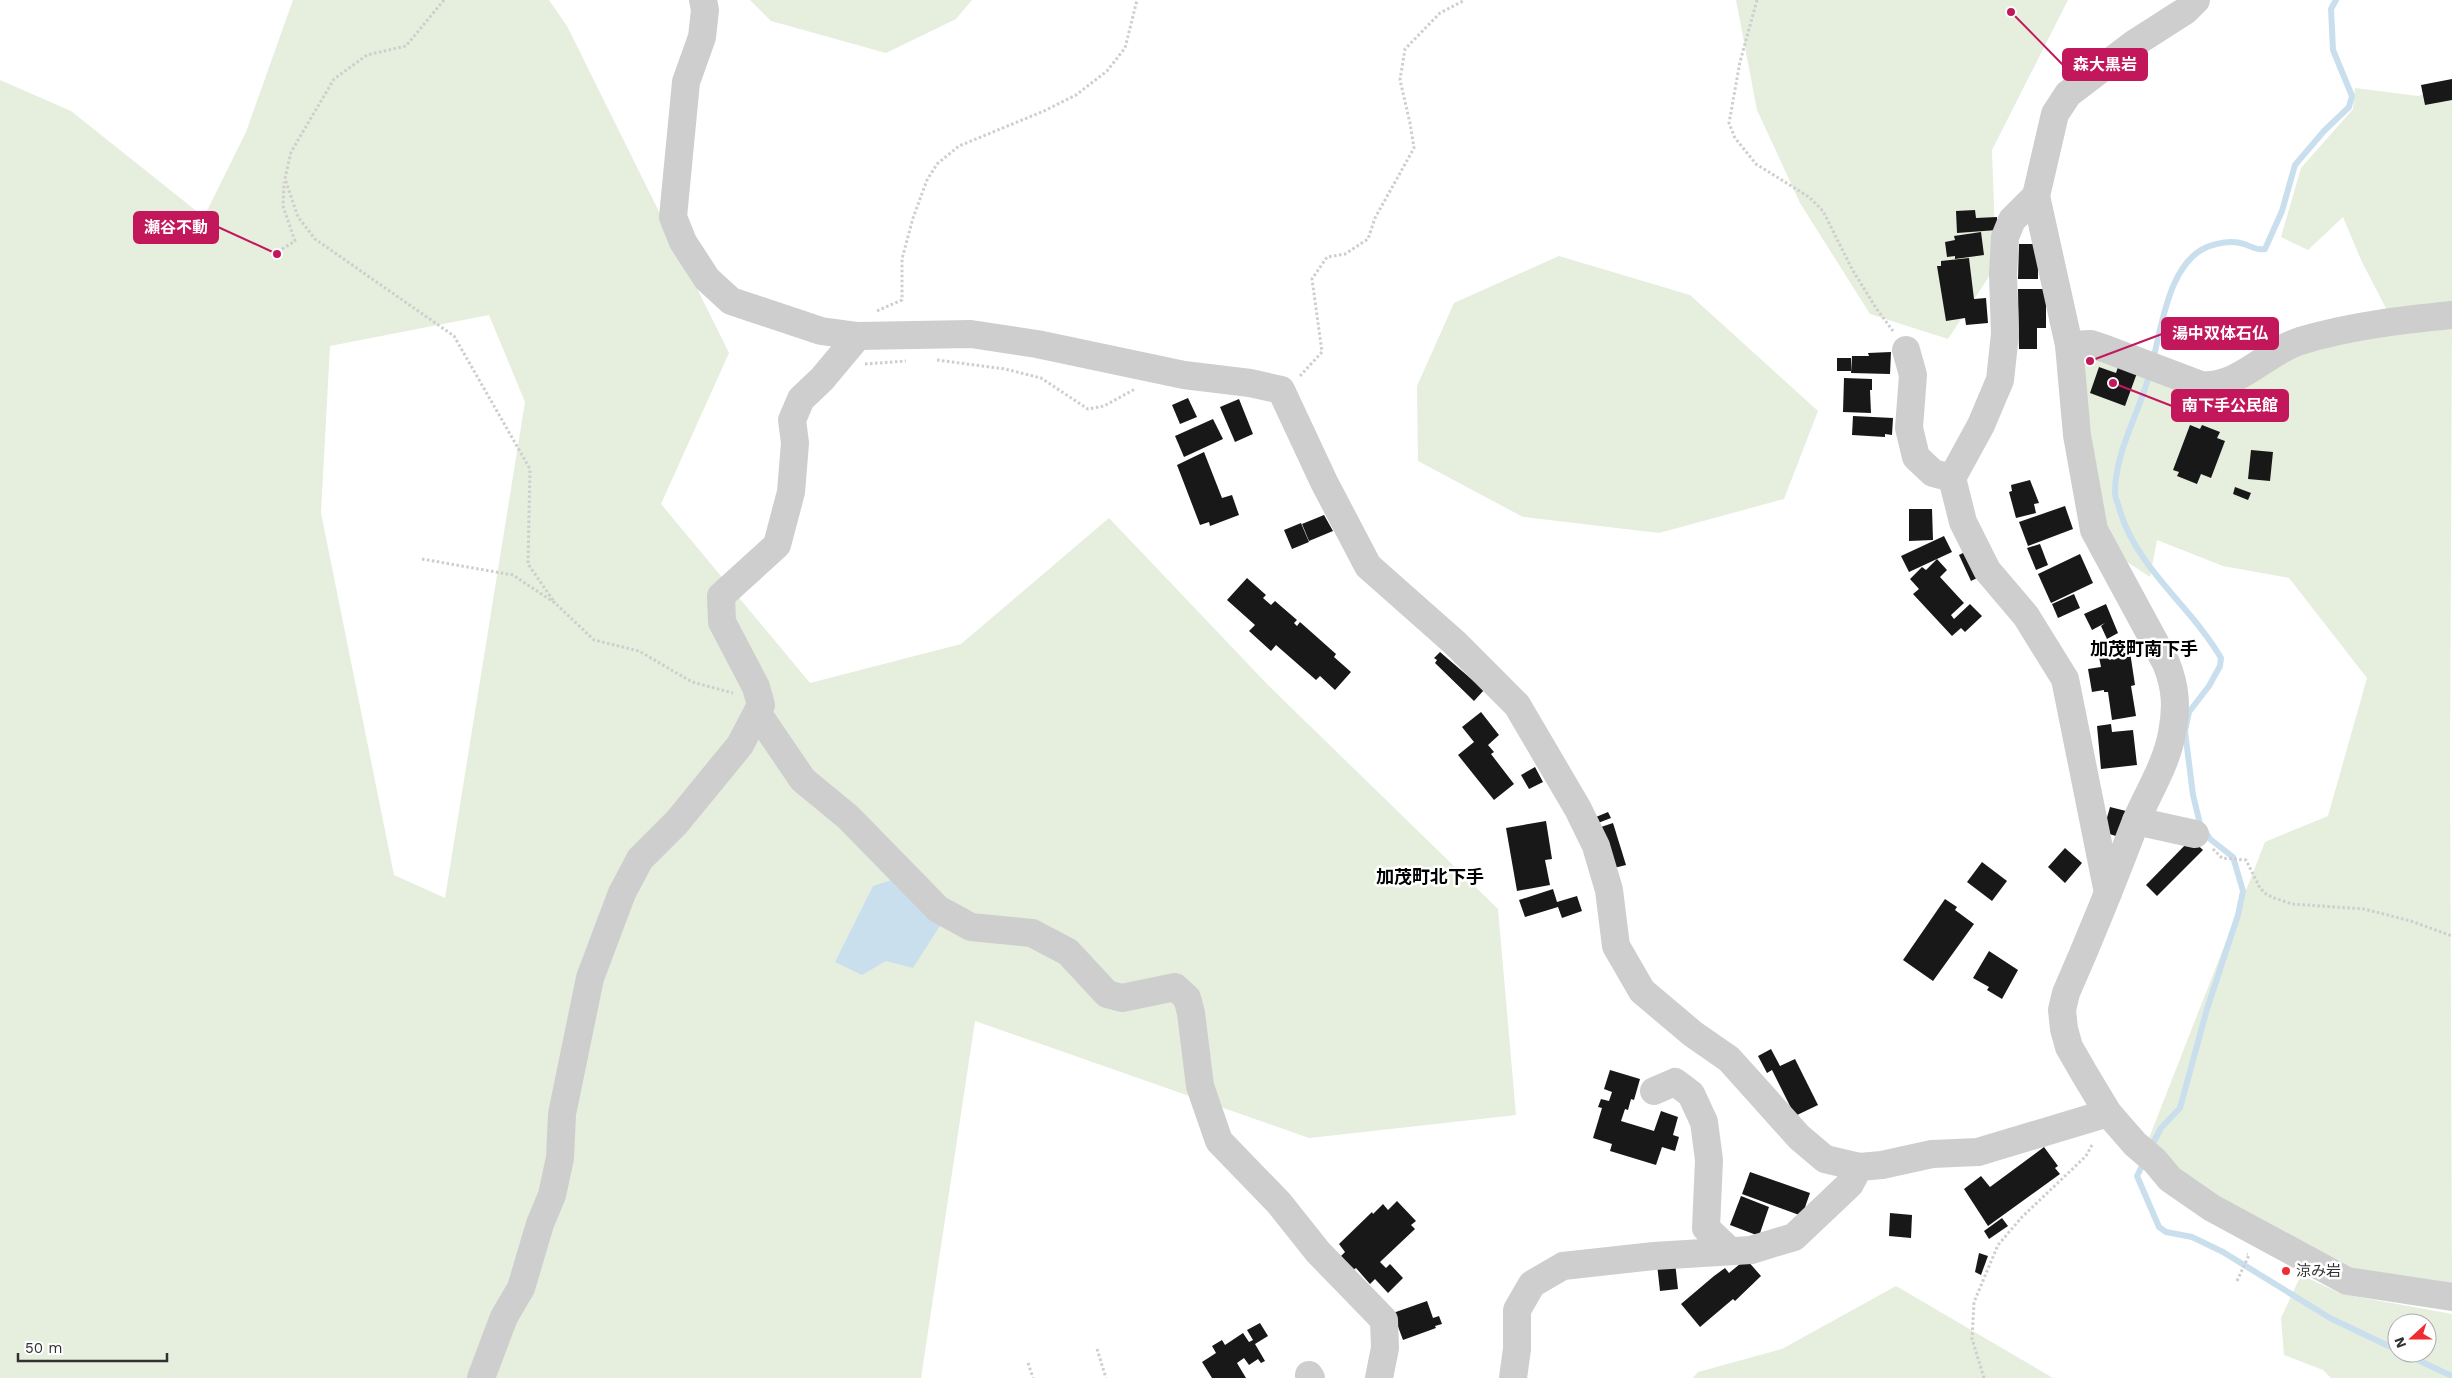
<svg xmlns="http://www.w3.org/2000/svg" width="2452" height="1378" font-family="'Work Sans','Noto Sans JP',sans-serif">
<rect width="100%" height="100%" fill="#fff"/>
<g fill="#e6eede" fill-rule="evenodd">
<path d="M293,0H549L567,26L729,353L661,504L810,683L961,644L1109,518L1267,684L1498,909L1516,1115L1309,1138L975,1021L921,1378H0V80L71,111L204,217L246,132ZM489,315L525,402L445,898L394,875L321,513L330,346Z"/>
<polygon points="750,0 972,0 956,19 886,53 771,21"/>
<polygon points="1736,0 2068,0 1992,150 1996,266 1948,339 1870,314 1800,203 1757,110"/>
<polygon points="2452,84 2452,309 2390,316 2362,262 2343,217 2308,250 2281,237 2301,168 2353,109 2355,88 2418,96"/>
<polygon points="1559,256 1690,295 1818,411 1784,499 1659,533 1523,517 1418,461 1417,386 1454,303"/>
<polygon points="2452,321 2450,766 2452,1284 2351,1268 2218,1196 2178,1169 2149,1138 2265,842 2328,816 2367,678 2289,578 2223,566 2157,540 2150,577 2118,556 2103,527 2081,357 2088,351 2199,391 2284,354"/>
<path d="M2301,1275L2342,1294L2452,1314V1378H2331L2323,1370L2284,1355L2281,1318ZM2397,1323H2427V1353H2397Z"/>
<polygon points="1896,1286 2053,1378 1693,1378 1698,1372 1782,1349"/>
</g>
<polygon fill="#cadfee" points="901,877 943,921 913,968 886,961 862,975 835,962 873,886"/>
<g fill="none" stroke-linecap="round" stroke-linejoin="round">
<g stroke="#cadfee" stroke-width="6">
<path d="M2153,360C2162,325 2170,256 2213,245C2220,243 2232,241 2240,243C2249,244 2254,251 2265,249L2282,211L2295,165L2324,131L2349,107L2352,96L2333,50L2331,9L2336,0"/>
<path d="M2150,372C2140,412 2115,450 2115,493C2115,499 2119,505 2120,511C2138,570 2191,606 2221,658L2220,666L2209,686L2189,712L2185,731L2193,795L2200,824L2210,839L2233,857L2243,891L2238,915L2207,1009L2180,1108L2161,1128L2150,1149"/>
<polyline points="2145,1160 2137,1176 2159,1227 2166,1232 2192,1237 2223,1252 2330,1318 2397,1350"/>
<polyline points="2403,1353 2452,1376"/>
</g>
</g>
<g fill="#181818">
<polygon points="2452,79 2452,100 2425,105 2421,85"/>
<polygon points="1975,210 1976,218 1997,217 1997,230 1957,233 1956,211"/>
<polygon points="1981,232 1984,255 1955,259 1955,256 1947,257 1945,242 1955,240 1954,236"/>
<polygon points="2019,244 2038,244 2038,279 2018,279"/>
<polygon points="1969,258 1974,299 1986,298 1988,323 1966,325 1965,318 1946,321 1937,266 1941,266 1941,261"/>
<polygon points="2018,289 2046,289 2046,328 2037,328 2037,349 2019,349"/>
<polygon points="1891,352 1890,374 1851,373 1852,356 1869,356 1868,353"/>
<rect x="1837" y="358" width="14" height="13"/>
<polygon points="2099,367 2116,373 2118,367 2137,373 2125,406 2090,393"/>
<polygon points="1844,378 1872,379 1872,390 1870,390 1871,413 1843,412"/>
<polygon points="1188,398 1197,417 1180,424 1172,405"/>
<polygon points="1239,399 1253,434 1235,442 1220,407"/>
<polygon points="1853,416 1893,418 1892,435 1885,434 1885,437 1852,435"/>
<polygon points="1213,419 1223,439 1184,457 1175,436"/>
<polygon points="2190,425 2200,429 2202,425 2220,432 2217,438 2225,441 2211,478 2201,474 2197,484 2177,476 2179,472 2173,470"/>
<polygon points="2251,450 2273,452 2270,481 2248,479"/>
<polygon points="1204,452 1222,498 1232,495 1239,515 1210,526 1209,522 1200,525 1177,465"/>
<polygon points="2030,480 2039,503 2034,504 2036,513 2016,518 2009,492 2012,491 2011,485"/>
<polygon points="2235,487 2251,493 2248,500 2233,494"/>
<polygon points="2065,506 2073,529 2028,546 2019,522"/>
<polygon points="1909,509 1932,509 1933,540 1909,541"/>
<polygon points="1324,515 1333,531 1309,541 1302,524"/>
<polygon points="1301,523 1309,542 1292,549 1284,530"/>
<polygon points="1944,536 1952,552 1909,572 1901,556"/>
<polygon points="2040,544 2048,565 2036,570 2027,548"/>
<polygon points="1969,550 1981,576 1971,581 1959,555"/>
<polygon points="2080,554 2093,583 2051,603 2038,574"/>
<polygon points="1937,559 1947,570 1940,577 1964,603 1951,615 1954,619 1970,604 1982,616 1965,632 1961,628 1952,636 1913,594 1919,589 1910,579 1922,567 1926,570"/>
<polygon points="1247,578 1266,595 1263,598 1271,605 1275,601 1297,620 1294,623 1297,626 1300,622 1336,654 1334,657 1351,672 1335,690 1320,676 1316,680 1276,645 1271,651 1249,631 1255,625 1227,600"/>
<polygon points="2074,594 2080,608 2058,618 2052,604"/>
<polygon points="2106,604 2118,633 2107,639 2101,626 2105,623 2092,630 2084,614"/>
<polygon points="1440,652 1484,690 1474,701 1435,663 1437,660 1434,658"/>
<polygon points="2130,652 2135,685 2131,686 2136,716 2112,720 2108,692 2104,692 2104,690 2092,692 2088,669 2101,667 2099,657"/>
<polygon points="1481,712 1499,735 1488,745 1494,752 1491,754 1514,784 1494,800 1458,755 1474,742 1462,727"/>
<polygon points="2111,724 2112,732 2133,730 2137,765 2101,769 2097,726"/>
<polygon points="1535,767 1543,782 1529,789 1521,775"/>
<polygon points="2110,807 2126,811 2119,837 2103,832"/>
<polygon points="1608,812 1611,818 1598,823 1596,817"/>
<polygon points="1546,821 1552,859 1545,860 1550,885 1517,891 1506,828"/>
<polygon points="1613,823 1626,865 1614,868 1601,827"/>
<polygon points="2191,839 2203,850 2157,896 2146,885"/>
<polygon points="2065,848 2082,863 2065,883 2048,867"/>
<polygon points="1982,862 2007,881 1992,901 1967,882"/>
<polygon points="1553,889 1557,902 1577,896 1582,911 1562,918 1558,907 1525,917 1519,900"/>
<polygon points="1945,899 1957,907 1955,910 1974,924 1933,981 1903,960"/>
<polygon points="1989,951 2018,970 2002,999 1987,990 1989,987 1973,978"/>
<polygon points="1771,1049 1780,1066 1795,1059 1818,1105 1795,1116 1772,1070 1767,1073 1758,1056"/>
<polygon points="1610,1070 1640,1079 1634,1100 1631,1099 1628,1110 1625,1109 1621,1121 1654,1131 1661,1111 1678,1117 1673,1135 1679,1137 1675,1151 1662,1147 1656,1165 1610,1151 1612,1144 1593,1138 1602,1108 1598,1107 1601,1099 1609,1101 1612,1092 1604,1089"/>
<polygon points="2044,1147 2058,1166 2055,1168 2060,1174 1988,1226 1964,1189 1981,1176 1990,1187"/>
<polygon points="1750,1172 1810,1193 1802,1216 1742,1194"/>
<polygon points="1741,1196 1769,1207 1759,1236 1730,1225"/>
<polygon points="1397,1201 1416,1221 1411,1225 1415,1229 1380,1262 1386,1268 1390,1264 1403,1278 1388,1293 1375,1279 1370,1284 1356,1268 1353,1270 1340,1257 1345,1252 1339,1244 1372,1212 1373,1214 1383,1204 1388,1210"/>
<polygon points="1890,1213 1912,1215 1911,1238 1889,1236"/>
<polygon points="2002,1218 2008,1226 1989,1239 1984,1231"/>
<polygon points="1979,1253 1988,1256 1981,1275 1975,1272"/>
<polygon points="1746,1259 1761,1276 1735,1301 1733,1299 1700,1327 1681,1304 1714,1276 1725,1268 1729,1273"/>
<polygon points="1675,1262 1678,1289 1660,1291 1657,1264"/>
<polygon points="1427,1301 1433,1318 1439,1316 1442,1324 1435,1326 1436,1328 1403,1340 1393,1313"/>
<polygon points="1260,1323 1268,1336 1255,1344 1265,1361 1261,1363 1258,1359 1249,1365 1244,1358 1237,1363 1246,1378 1212,1378 1202,1362 1216,1353 1212,1346 1222,1340 1225,1345 1243,1333 1249,1342 1253,1340 1247,1330"/>
</g>
<g fill="none" stroke-linecap="round" stroke-linejoin="round">
<g stroke="#cecece" stroke-width="3" stroke-dasharray="2.5 2.5" stroke-linecap="butt">
<polyline points="444,0 406,46 367,55 334,79 291,152 285,179 298,217 315,239 454,336 530,469 528,564 555,603"/>
<polyline points="1757,0 1740,62 1729,123 1735,138 1756,164 1809,197 1823,211 1852,269 1876,308 1893,331"/>
<polyline points="282,249 295,241 283,206 284,182"/>
<polyline points="877,311 902,300 902,259 913,218 927,180 937,164 959,146 1044,111 1076,95 1107,71 1125,48 1137,0"/>
<polyline points="937,360 1005,369 1041,378 1088,409 1104,406 1135,389"/>
<polyline points="865,364 906,361"/>
<polyline points="1300,376 1322,352 1312,279 1327,257 1345,254 1368,239 1375,218 1414,148 1410,123 1400,80 1405,49 1440,13 1465,0"/>
<polyline points="422,559 513,575 555,603 594,640 639,651 692,682 733,693"/>
<polyline points="2213,849 2222,858 2246,860 2260,888 2266,894 2274,898 2292,904 2364,909 2411,921 2452,936"/>
<polyline points="2237,1281 2249,1255 2247,1254"/>
<polyline points="1097,1349 1106,1378"/>
<polyline points="1028,1363 1033,1378"/>
<polyline points="1984,1378 1972,1339 1974,1302 1998,1245 2022,1217 2086,1156 2093,1143"/>
</g>
<g stroke="#cecece" stroke-width="28">
<polyline points="703,0 705,10 702,37 686,82 673,217 683,242 707,279 731,301 821,331 858,336 971,334 1037,344 1184,375 1250,383 1281,390 1324,482 1368,566 1455,643 1517,705 1578,809 1596,846 1609,890 1616,946 1642,991 1693,1034 1729,1059 1799,1137 1825,1159 1859,1167 1882,1165 1932,1154 1978,1152 2108,1113"/>
<path d="M2196,0L2185,11L2135,43L2068,94L2055,114L2036,196L2069,345L2077,435L2094,530L2166,663C2176,687 2177,708 2172,733C2167,763 2148,793 2136,821C2114,879 2091,936 2066,993L2062,1010L2064,1029L2069,1047L2084,1073L2108,1113L2135,1144L2155,1161L2170,1179L2212,1208L2347,1281L2452,1297"/>
<polyline points="2036,196 2012,220 2005,237 2003,275 2005,334 2000,380 1981,425 1952,478 1963,522 1987,570 2026,616 2065,679 2108,893"/>
<path d="M2069,345L2091,344L2106,349L2201,385C2239,388 2264,353 2300,341C2349,326 2402,320 2452,315"/>
<polyline points="1906,350 1913,375 1909,428 1916,457 1933,473 1952,478"/>
<polyline points="758,714 803,780 848,817 938,909 971,927 1032,933 1068,952 1107,994 1122,998 1175,987 1187,998 1191,1013 1200,1086 1219,1141 1279,1203 1318,1252 1384,1320 1385,1348 1379,1378"/>
<polyline points="2136,821 2195,834"/>
<polyline points="1654,1091 1675,1082 1691,1094 1704,1122 1709,1160 1706,1228 1730,1251"/>
<polyline points="1309,1375 1311,1378"/>
<polyline points="481,1378 504,1317 521,1288 540,1224 552,1195 560,1158 562,1114 590,978 622,893 640,859 677,822 740,745 761,705 756,687 722,622 721,596 777,545 791,492 795,443 792,420 801,399 822,379 858,336"/>
<polyline points="1513,1378 1517,1349 1517,1310 1532,1284 1563,1266 1654,1256 1751,1250 1794,1237 1850,1184 1859,1167"/>
</g>
</g>
<circle fill="#ee2c32" stroke="#fff" stroke-width="2" cx="2286" cy="1271" r="5"/>
<g text-anchor="middle" dominant-baseline="central" stroke-width="5" stroke-linejoin="round" paint-order="stroke">
<g font-size="15" fill="#313131" stroke="#fff" text-anchor="start">
<text x="2296" y="1271">涼み岩</text>
</g>
<g font-size="18" font-weight="bold" fill="#000" stroke="#fff">
<text x="2144" y="648">加茂町南下手</text>
<text x="1430" y="876">加茂町北下手</text>
</g>
</g>
<path fill="none" stroke="#c2185b" stroke-width="2" d="M2011 12L2063 65M277 254L218 227M2090 361L2162 334M2113 383L2172 406"/>
<g fill="#c2185b" stroke="#fff" stroke-width="2">
<circle cx="2011" cy="12" r="5"/>
<circle cx="277" cy="254" r="5"/>
<circle cx="2090" cy="361" r="5"/>
<circle cx="2113" cy="383" r="5"/>
</g>
<g fill="#c2185b" stroke="#c2185b" stroke-width="2">
<rect x="2063" y="49" width="84" height="31" rx="5"/>
<rect x="134" y="212" width="84" height="31" rx="5"/>
<rect x="2162" y="318" width="116" height="31" rx="5"/>
<rect x="2172" y="390" width="116" height="31" rx="5"/>
</g>
<g font-size="16" text-anchor="middle" font-weight="bold" fill="#fff">
<text x="2105" y="70">森大黒岩</text>
<text x="176" y="233">瀬谷不動</text>
<text x="2220" y="339">湯中双体石仏</text>
<text x="2230" y="411">南下手公民館</text>
</g>
<g transform="translate(2412 1338) rotate(249)"><circle r="24" fill="#ffffff" stroke="#adadad"/>
<path d="M0-4L9 19L0 12L-9 19Z" fill="#ee2c32"/>
<text y="-8" font-size="14" font-weight="bold" text-anchor="middle" fill="#313131">N</text>
</g>
<path d="M18 1353v8h149v-8" fill="none" stroke="#313131" stroke-width="2.5"/>
<text x="25" y="1353" font-size="15" fill="#313131" stroke="#ffffff" stroke-width="4" paint-order="stroke">50 m</text>
</svg>
